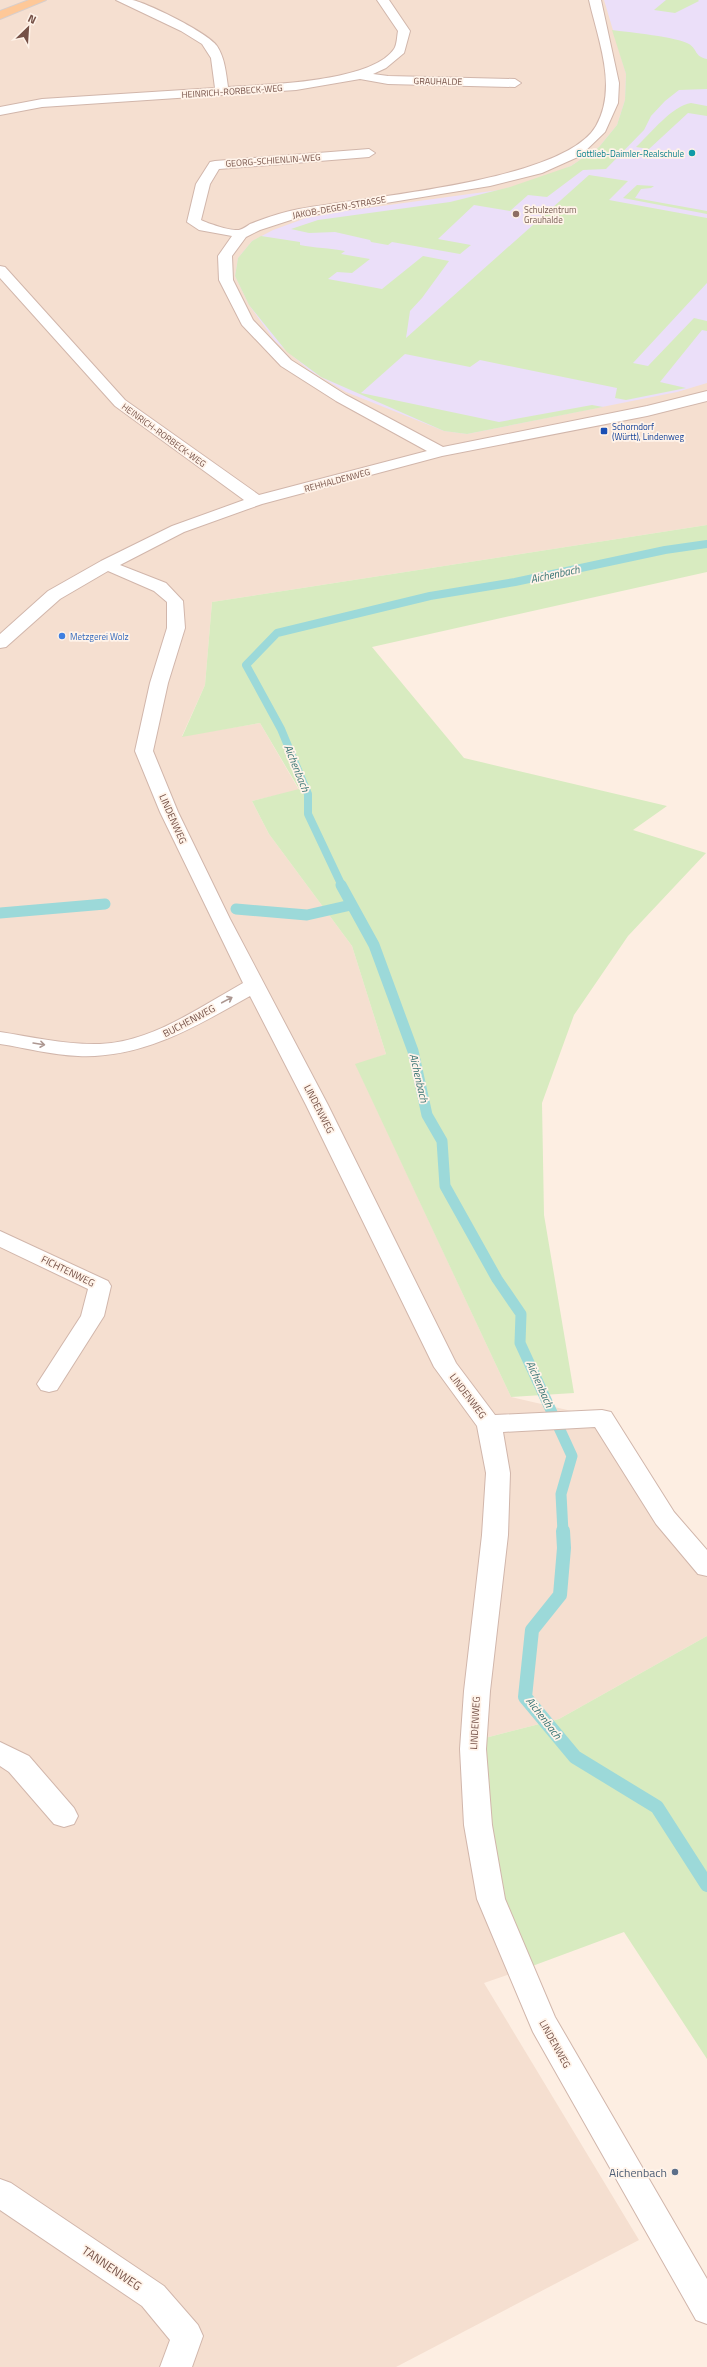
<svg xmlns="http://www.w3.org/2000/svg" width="707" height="2367" font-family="'Titillium Web',sans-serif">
<rect width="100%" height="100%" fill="#fdeee2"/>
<polygon fill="#f5dfd0" points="0,0 707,0 707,525 212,602 205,685 182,736 260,723 299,790 252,801 269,834 352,946 386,1054 356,1065 511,1397 602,1418 707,1567 707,1636 559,1719 485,1738 527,1968 484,1983 639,2240 396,2367 0,2367"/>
<polygon fill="#ebdff9" points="604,0 707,0 707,383 677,392 467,434 444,431 346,392 309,370 275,341 249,305 235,276 238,258 252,241 273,230 306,218 345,211 499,190 532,182 571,166 599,147 617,125 625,100 626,74"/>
<g fill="#d8ebc0">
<polygon points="666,0 698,0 699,1 675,13 654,10"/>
<path d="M612,30C628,32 678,37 689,44C698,50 694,56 707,59V89L679,90L665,101L651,116L644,130L606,169L583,170L547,197L528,195L510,211L474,205L438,239L471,245L460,254L392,242L388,245L371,242L370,240L335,232L309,233L291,229L318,220L450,202L510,187L571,166L599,147L617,125L625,100L626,74Z"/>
<path d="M691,103L707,106V116L688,113L649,149L636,147C650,134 673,105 691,103Z"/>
<path d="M589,175L628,181L609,200L707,218V283L633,363L648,366L694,318L707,321V331L702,330L660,382L686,388L626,400L615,398L617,388L480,360L470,367L405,354L361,393L499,422L592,405L603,407L467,434L444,431L321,377L287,352L249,305L235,276L238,258L252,241L261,236L300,242V245C315,248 329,248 345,251L341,254L370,259L352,273L337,272L328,279L382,289L423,256L449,261L422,298L410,311L406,338Z"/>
<polygon points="637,185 654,186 651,188 641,189 635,198 707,211 707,214 623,198"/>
<polygon points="707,525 707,572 372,647 464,758 667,806 633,830 706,853 628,936 574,1015 542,1103 544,1215 574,1393 511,1397 355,1064 386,1054 352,946 269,834 252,801 299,789 260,723 182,737 205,685 212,602"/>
<polygon points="707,1636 707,2059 624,1932 527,1968 501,1895 485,1822 485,1738 559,1719"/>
</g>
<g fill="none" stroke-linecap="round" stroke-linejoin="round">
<polyline stroke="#9cd9d9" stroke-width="8" points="342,886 308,814 308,794 281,729 246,665 277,633 430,596 515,582 665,550 707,544"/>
<g stroke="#9cd9d9" stroke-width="11">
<polyline points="341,885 374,945 413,1051 427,1115 442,1141 445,1186 497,1279 521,1314 520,1343 572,1456 561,1494 563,1532"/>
<polyline points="236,909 307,915 351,905"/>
<polyline points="0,913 105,904"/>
</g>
<polyline stroke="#9cd9d9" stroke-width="14" points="563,1531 564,1548 560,1595 532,1630 525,1697 575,1757 657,1807 707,1885"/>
<g stroke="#d1b6ab" stroke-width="2">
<g id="minor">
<path d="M116,0C121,0 127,0 132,0C148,3 208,33 217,46C225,58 226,74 228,87C265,85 372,82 394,49C397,45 397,36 398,31L377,0H389L410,31L404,53L386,68L373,74L388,76L515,79L521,83L515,87L388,84L360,79L296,90L42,107L0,115V107L42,99L215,88L211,58L202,44L181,31Z"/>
<path d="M589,0H601L619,83L618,103L605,132L580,156L542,173L490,186L300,217L260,230L246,237L232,256L233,280L253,320L291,360L346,395L443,447L647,406L707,391V401L647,416L442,456L262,504L184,532L120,565L166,583L183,601L185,628L168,683L153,751L178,812L230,919L328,1105L456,1363L495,1415L602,1410L611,1412L674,1512L707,1550V1576L698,1574L656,1524L595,1427L503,1432L510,1473L508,1535L490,1691L486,1749L492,1825L505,1899L555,2017L707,2279V2324L696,2320L533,2032L477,1899L464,1825L460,1749L464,1691L482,1535L486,1473L477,1426L434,1367L306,1105L250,996C197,1026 142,1059 78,1056C52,1055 26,1048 0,1044V1032C33,1037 66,1045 100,1044C152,1042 200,1007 243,983L160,812L135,751L150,683L167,628V602L154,591L108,571L60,599L6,647L0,648V634L48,591L101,561L172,526L244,500L115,406L0,278V266L5,267L125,400L259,495L427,451L336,401L281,366L242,325L219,280L218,256L232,236L199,230L187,222L196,184L210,162L215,161L369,149L375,153L369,157L219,169L210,184L201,220C209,224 231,231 239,230C243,229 247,226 250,224C265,218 283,212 299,209C363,197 564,182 596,126C618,87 598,40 589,0Z"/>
<polygon points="0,1231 108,1281 111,1286 104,1316 57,1390 49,1392 41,1390 37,1384 81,1316 88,1289 0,1247"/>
<polygon points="0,1742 29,1756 74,1808 78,1816 74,1824 64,1827 54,1824 9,1772 0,1766"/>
<polygon points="0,2179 11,2183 164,2286 198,2325 203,2336 192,2367 160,2367 170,2340 142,2306 0,2210"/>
</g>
</g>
<g stroke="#d8cecb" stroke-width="2">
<polygon id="major" points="29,0 46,0 0,19 0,11"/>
</g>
<use href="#minor" fill="#fff" fill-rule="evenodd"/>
<use href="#major" fill="#fec898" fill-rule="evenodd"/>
</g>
<defs><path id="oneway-shaft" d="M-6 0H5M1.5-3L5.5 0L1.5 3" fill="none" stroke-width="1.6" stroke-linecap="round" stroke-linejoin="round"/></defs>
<g stroke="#ac9791">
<use href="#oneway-shaft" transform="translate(227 1000) rotate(-28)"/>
<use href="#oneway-shaft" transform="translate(39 1044) rotate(9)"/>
</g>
<circle fill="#0f9aa8" stroke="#fff3e9" stroke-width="1.5" cx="692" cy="153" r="4"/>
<circle fill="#8d6e63" stroke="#fff3e9" stroke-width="1.5" cx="516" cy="214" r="4"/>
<rect fill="#1a4fb4" stroke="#fff3e9" stroke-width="1.5" x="600" y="427" width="8" height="8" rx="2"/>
<circle fill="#3f7fe0" stroke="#fff3e9" stroke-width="1.5" cx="62" cy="636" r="4"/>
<circle fill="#5c6f8a" stroke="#fff3e9" stroke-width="1.5" cx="675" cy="2172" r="4"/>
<g text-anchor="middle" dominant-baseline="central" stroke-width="3.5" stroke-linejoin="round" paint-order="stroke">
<g font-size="9" fill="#755147" stroke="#fff3e9">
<text transform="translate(438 81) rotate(1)">GRAUHALDE</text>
<text transform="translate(232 91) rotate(-4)">HEINRICH-RORBECK-WEG</text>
<text transform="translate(273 160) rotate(-4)">GEORG-SCHIENLIN-WEG</text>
<text transform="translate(339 207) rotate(-10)">JAKOB-DEGEN-STRASSE</text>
<text transform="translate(164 435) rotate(36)">HEINRICH-RORBECK-WEG</text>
<text transform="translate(337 480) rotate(-15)">REHHALDENWEG</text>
</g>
<g font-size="9" fill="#0d838f" stroke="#fff3e9" text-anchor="end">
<text x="684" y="153">Gottlieb-Daimler-Realschule</text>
</g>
<g font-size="9" fill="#785e54" stroke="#fff3e9" text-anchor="start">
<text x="524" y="209">Schulzentrum<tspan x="524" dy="10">Grauhalde</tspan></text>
</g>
<g font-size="9" fill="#164399" stroke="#fff3e9" text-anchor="start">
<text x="612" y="426">Schorndorf<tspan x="612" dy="10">(Württ), Lindenweg</tspan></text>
</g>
<g font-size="9" fill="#366cbe" stroke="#fff3e9" text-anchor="start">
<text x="70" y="636">Metzgerei Wolz</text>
</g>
<g font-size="10" fill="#755147" stroke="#fff3e9">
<text transform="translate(173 819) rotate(66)">LINDENWEG</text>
<text transform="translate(189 1021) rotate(-28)">BUCHENWEG</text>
<text transform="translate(319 1109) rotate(63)">LINDENWEG</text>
<text transform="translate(68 1271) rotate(26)">FICHTENWEG</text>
<text transform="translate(468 1396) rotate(53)">LINDENWEG</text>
<text transform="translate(475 1723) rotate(-87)">LINDENWEG</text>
<text transform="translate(555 2044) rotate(61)">LINDENWEG</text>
</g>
<g font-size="11" font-style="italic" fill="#387474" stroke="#fff3e9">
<text transform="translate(555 574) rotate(-12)">Aichenbach</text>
<text transform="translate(297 768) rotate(68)">Aichenbach</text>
<text transform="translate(419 1078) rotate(77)">Aichenbach</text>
<text transform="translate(540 1384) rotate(66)">Aichenbach</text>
<text transform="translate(544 1718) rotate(52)">Aichenbach</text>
</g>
<g font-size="12" fill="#4e5e75" stroke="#fff3e9" text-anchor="end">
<text x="667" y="2172">Aichenbach</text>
</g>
<g font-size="12" fill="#755147" stroke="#fff3e9">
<text transform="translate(112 2268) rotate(34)">TANNENWEG</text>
</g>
</g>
<g transform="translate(28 28) rotate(25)" stroke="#fff3e9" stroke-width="3" paint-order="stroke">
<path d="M0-3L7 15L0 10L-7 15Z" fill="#755147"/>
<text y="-6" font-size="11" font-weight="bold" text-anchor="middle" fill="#755147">N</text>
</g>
</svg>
